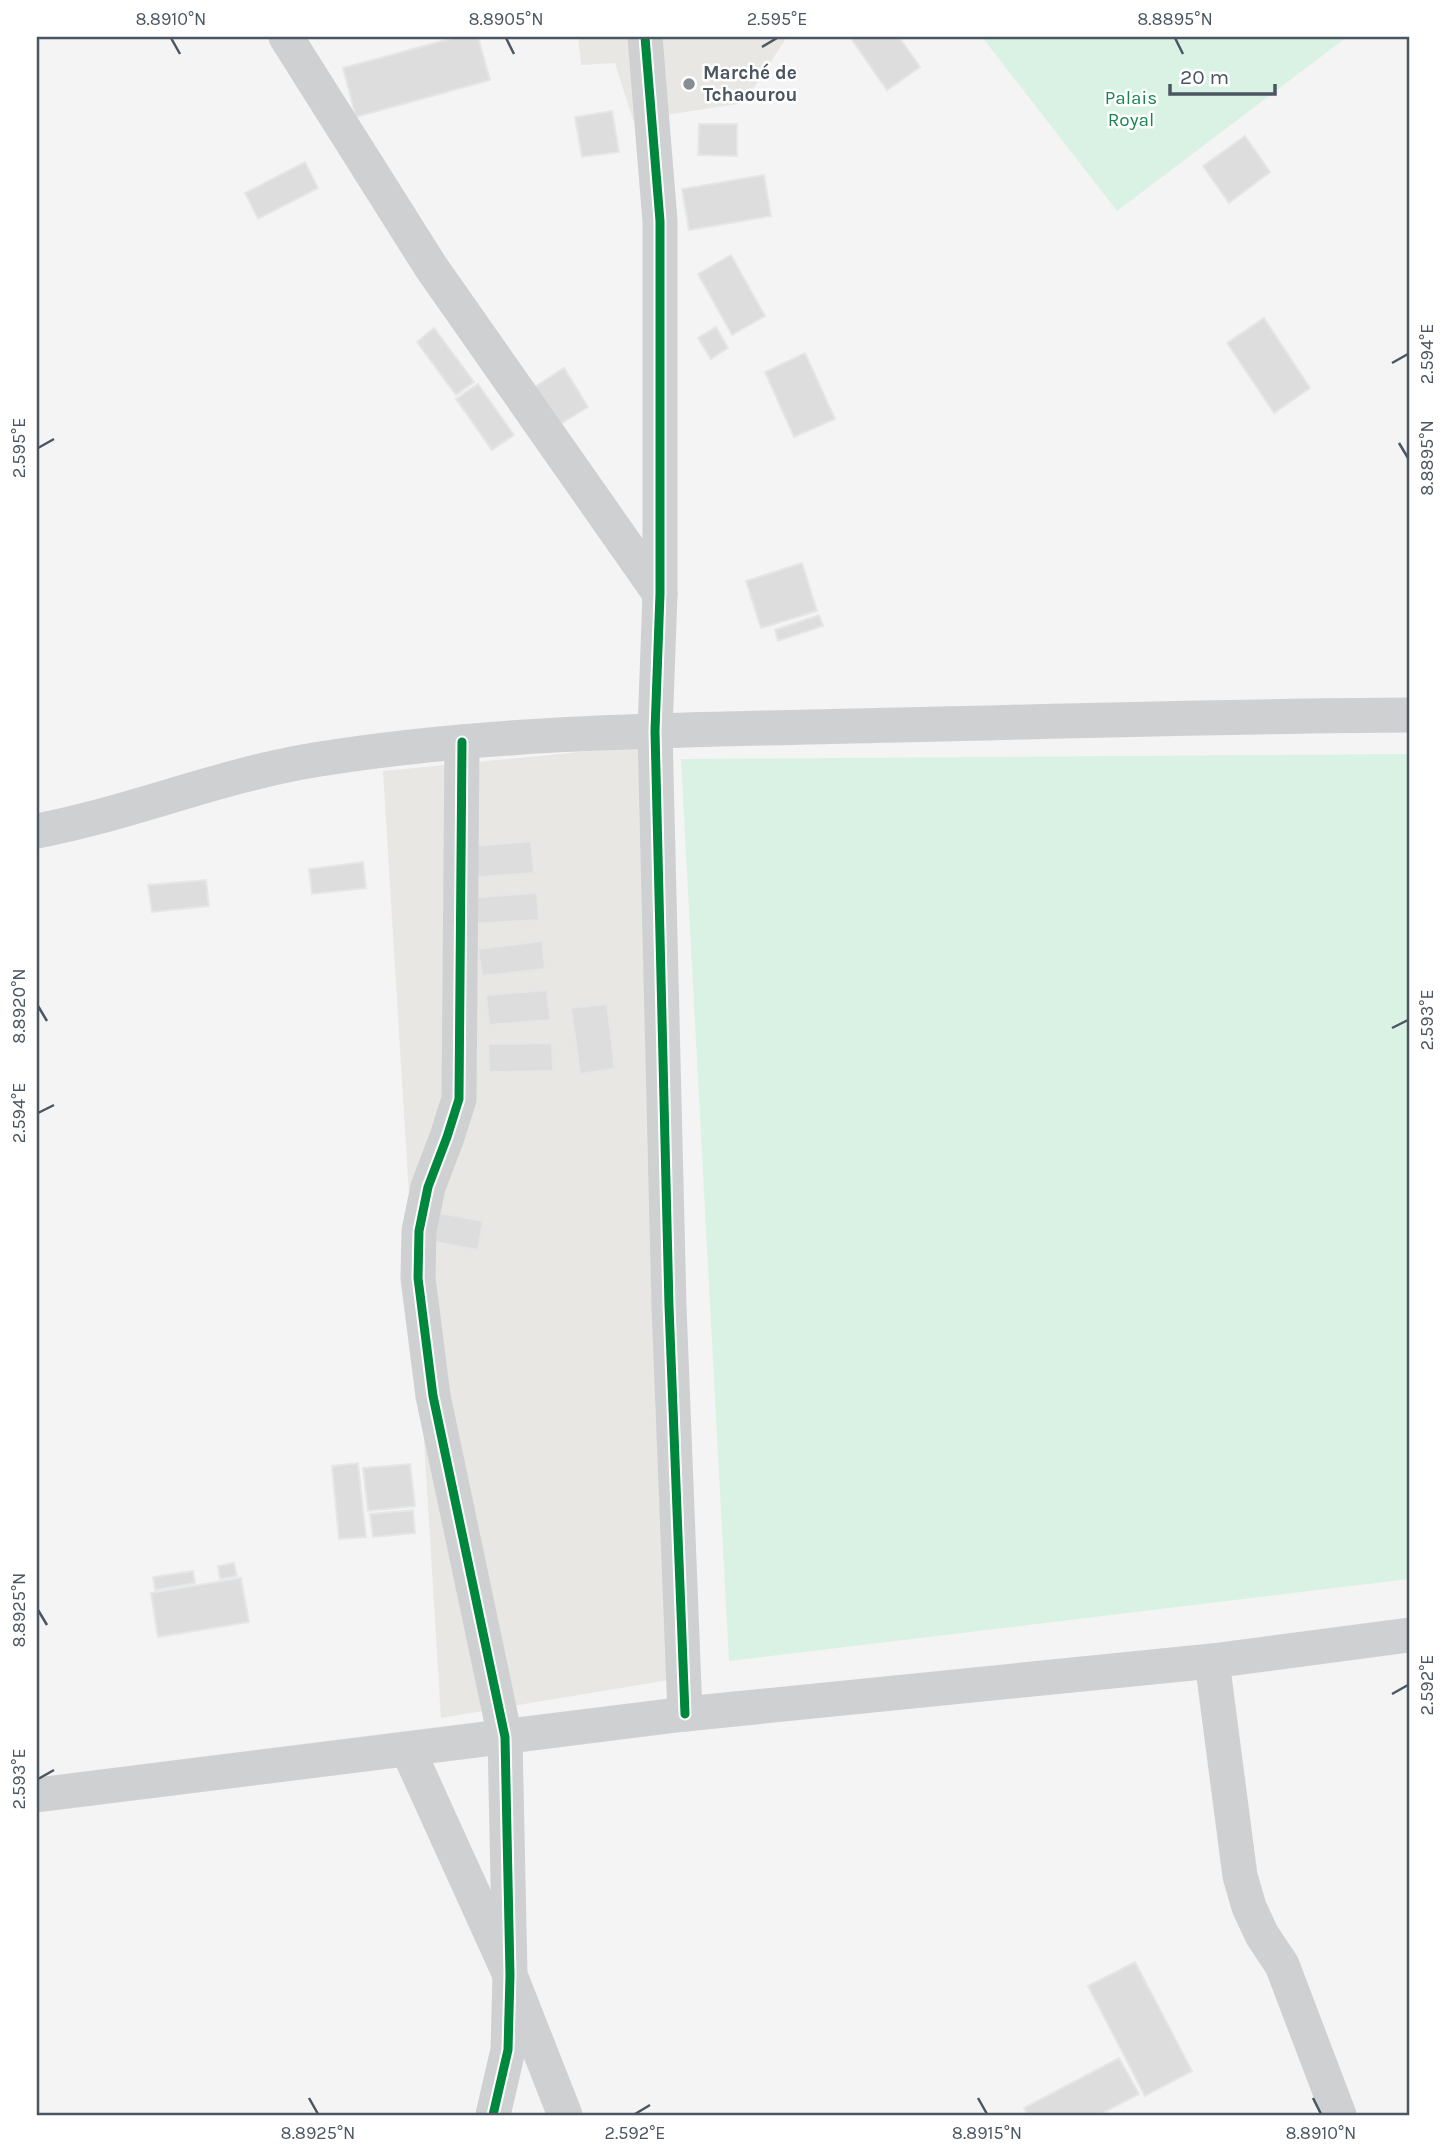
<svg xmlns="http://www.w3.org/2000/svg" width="1446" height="2152" font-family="Karla,sans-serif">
<rect width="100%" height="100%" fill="#f4f4f4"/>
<g fill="#e8e7e3">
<polygon points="578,37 787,37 744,103 633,120 615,63 581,65"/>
<polygon points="642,746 675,1679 441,1718 383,771"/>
</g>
<g fill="#d9f2e3">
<polygon points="982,37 1347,37 1117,211"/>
<polygon points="1409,754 1409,1579 729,1661 681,759"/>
</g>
<g fill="#ddddde" stroke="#e5e6e7" stroke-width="2">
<polygon points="457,37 478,37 490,80 356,117 343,68"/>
<polygon points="850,37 899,37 920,67 887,90"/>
<polygon points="612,111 619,152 582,157 575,117"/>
<polygon points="699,124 737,124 737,156 698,155"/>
<polygon points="1245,136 1270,172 1229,203 1203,166"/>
<polygon points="305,162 318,188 258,219 245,193"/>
<polygon points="764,175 771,216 689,230 682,189"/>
<polygon points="731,255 765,316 732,335 698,274"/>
<polygon points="1264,318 1310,388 1274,413 1227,343"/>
<polygon points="716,327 728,348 711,359 698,338"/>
<polygon points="434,328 474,382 456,395 417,342"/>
<polygon points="805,353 835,419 794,437 765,372"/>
<polygon points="564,368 588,407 554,428 530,390"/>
<polygon points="478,384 514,435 492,450 456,399"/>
<polygon points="802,563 817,611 761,628 746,581"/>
<polygon points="819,615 823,626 778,641 775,630"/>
<polygon points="531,841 534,873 465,878 462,847"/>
<polygon points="363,862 366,888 312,894 309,869"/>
<polygon points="206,880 209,906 152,912 148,885"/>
<polygon points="537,893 539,920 468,924 466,898"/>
<polygon points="542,941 545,969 482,976 478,949"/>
<polygon points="547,990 550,1020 489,1025 486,995"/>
<polygon points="607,1004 615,1069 580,1074 571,1008"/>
<polygon points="552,1043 553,1071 489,1072 488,1044"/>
<polygon points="430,1211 483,1221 478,1250 424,1240"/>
<polygon points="358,1463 366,1537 339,1539 332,1466"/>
<polygon points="410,1464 415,1506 368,1511 363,1468"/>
<polygon points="413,1510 415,1533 373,1537 370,1514"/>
<polygon points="234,1563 237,1576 220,1579 218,1566"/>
<polygon points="193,1571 195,1583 155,1590 153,1577"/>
<polygon points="241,1578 249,1622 158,1637 151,1593"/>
<polygon points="1135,1962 1192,2071 1145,2096 1088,1986"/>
<polygon points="1119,2058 1139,2094 1099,2115 1028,2115 1024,2108"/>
</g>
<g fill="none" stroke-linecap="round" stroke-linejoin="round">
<g stroke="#ced0d2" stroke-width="35">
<polyline points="286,37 431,267 660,594"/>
<polyline points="645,37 660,221 660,594 655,731 669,1306 685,1714"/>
<polyline points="462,742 459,1099 447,1137 428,1187 419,1231 418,1278 433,1396 505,1737 510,1975 508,2050 493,2115"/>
<path d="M37,831C132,813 223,774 320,759C496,731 675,730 853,726C1039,722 1224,716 1409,715"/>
<polyline points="1212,1661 1240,1876 1249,1907 1262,1935 1282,1965 1339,2115"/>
<polyline points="408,1750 510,1975 565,2115"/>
<polyline points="37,1795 685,1714 1212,1661 1409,1635"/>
</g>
<g stroke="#fff" stroke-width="13">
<g id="cycleway">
<polyline points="645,37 660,221 660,594 655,731 669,1306 685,1714"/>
<polyline points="462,742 459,1099 447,1137 428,1187 419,1231 418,1278 433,1396 505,1737 510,1975 508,2050 493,2115"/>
</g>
</g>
<use href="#cycleway" stroke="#00873e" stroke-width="9"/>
</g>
<path fill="none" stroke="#4a5661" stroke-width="2.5" d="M171,38L180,54M506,38L514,54M1175,38L1183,54M762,47L777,38M1392,363L1408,354M1399,443L1408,458M38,448L54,439M38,1006L47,1021M1392,1028L1408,1020M38,1113L54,1105M38,1610L47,1625M1392,1694L1408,1685M38,1779L54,1770M309,2098L318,2114M978,2098L987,2114M1313,2098L1321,2114M635,2114L650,2105"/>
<circle fill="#868d94" stroke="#fff" stroke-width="2.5" cx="689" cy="84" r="7"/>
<g text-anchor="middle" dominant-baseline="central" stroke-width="5" stroke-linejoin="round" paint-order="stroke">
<g font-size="19" font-weight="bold" fill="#4a5661" stroke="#fff" text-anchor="start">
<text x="703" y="73">Marché de<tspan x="703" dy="22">Tchaourou</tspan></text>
</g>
<g font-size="19" fill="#17864f" stroke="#fff">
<text x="1131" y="98">Palais<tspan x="1131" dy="22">Royal</tspan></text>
</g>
</g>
<rect width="1446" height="2152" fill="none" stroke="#ffffff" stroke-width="77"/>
<path d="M1170 84v10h105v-10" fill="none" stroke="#4a5661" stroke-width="3.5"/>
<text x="1180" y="84" font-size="21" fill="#4a5661" stroke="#ffffff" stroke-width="5" paint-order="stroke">20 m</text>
<rect x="38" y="38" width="1370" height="2076" fill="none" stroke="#4a5661" stroke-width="2.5"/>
<g font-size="18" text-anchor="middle" fill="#4a5661">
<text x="171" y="25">8.8910°N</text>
<text x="506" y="25">8.8905°N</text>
<text x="777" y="25">2.595°E</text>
<text x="1175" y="25">8.8895°N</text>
<text transform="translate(1427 354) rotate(-90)" y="6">2.594°E</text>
<text transform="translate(19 448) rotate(-90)" y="6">2.595°E</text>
<text transform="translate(1427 458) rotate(-90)" y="6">8.8895°N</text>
<text transform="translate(19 1006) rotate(-90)" y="6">8.8920°N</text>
<text transform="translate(1427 1020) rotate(-90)" y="6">2.593°E</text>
<text transform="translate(19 1113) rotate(-90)" y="6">2.594°E</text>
<text transform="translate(19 1610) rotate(-90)" y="6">8.8925°N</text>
<text transform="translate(1427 1685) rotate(-90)" y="6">2.592°E</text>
<text transform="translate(19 1779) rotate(-90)" y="6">2.593°E</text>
<text x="318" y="2139">8.8925°N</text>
<text x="635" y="2139">2.592°E</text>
<text x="987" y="2139">8.8915°N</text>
<text x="1321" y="2139">8.8910°N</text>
</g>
</svg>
